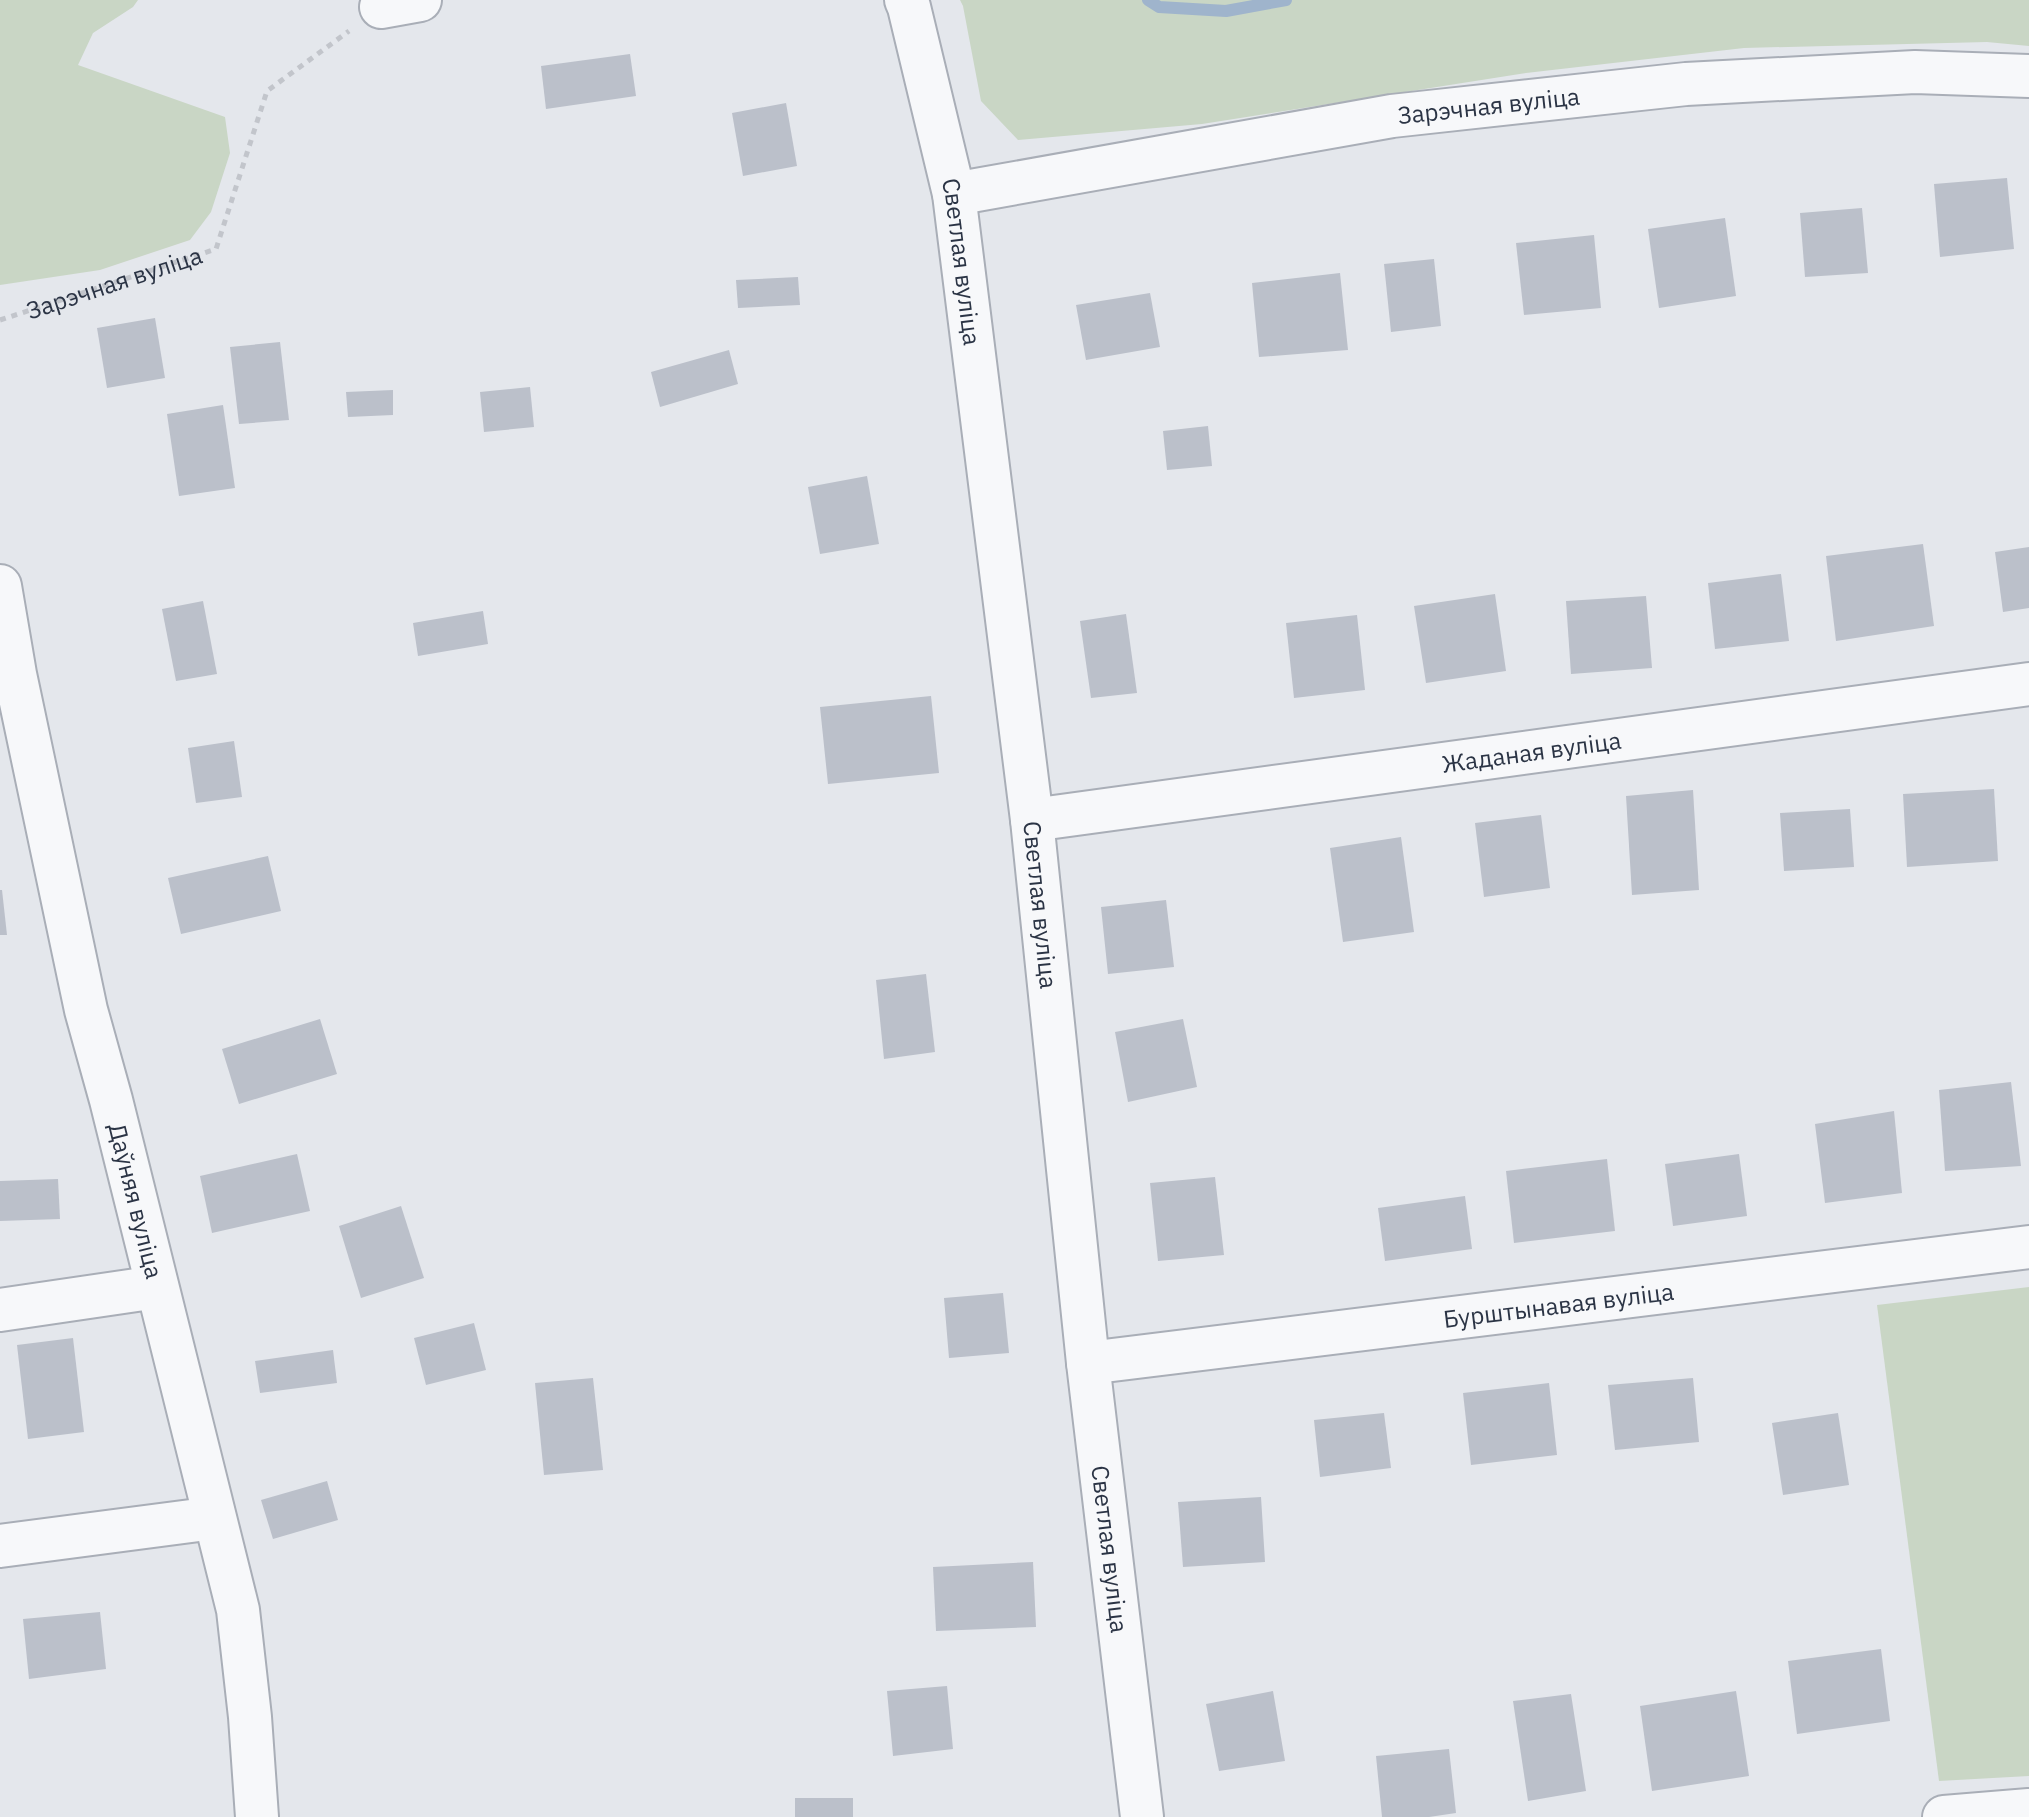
<svg xmlns="http://www.w3.org/2000/svg" width="2029" height="1817" font-family="'IBM Plex Sans',sans-serif">
<rect width="100%" height="100%" fill="#e4e7ec"/>
<g fill="#c9d6c5">
<polygon points="0,0 138,0 133,7 93,33 78,65 225,117 230,153 211,212 190,240 100,270 0,285"/>
<polygon points="960,0 2029,0 2029,46 1987,42 1744,48 1526,73 1202,124 1018,140 981,101 963,6"/>
<polygon points="2029,1287 2029,1776 1939,1781 1877,1305"/>
</g>
<g fill="none" stroke-linecap="round" stroke-linejoin="round">
<polyline stroke="#9fb4cc" stroke-width="12" points="1148,0 1159,7 1226,11 1286,0"/>
</g>
<g fill="#bbc0ca">
<polygon points="630,54 636,96 546,109 541,66"/>
<polygon points="786,103 797,166 743,176 732,113"/>
<polygon points="2007,178 2014,249 1940,257 1934,184"/>
<polygon points="1862,208 1868,273 1805,277 1800,213"/>
<polygon points="1725,218 1736,296 1659,308 1648,229"/>
<polygon points="1594,235 1601,308 1524,315 1516,243"/>
<polygon points="1434,259 1441,326 1391,332 1384,264"/>
<polygon points="1340,273 1348,350 1259,357 1252,283"/>
<polygon points="798,277 800,305 738,308 736,280"/>
<polygon points="1150,293 1160,347 1086,360 1076,305"/>
<polygon points="155,318 165,378 107,388 97,328"/>
<polygon points="280,342 289,420 239,424 230,347"/>
<polygon points="729,350 738,384 660,407 651,372"/>
<polygon points="530,387 534,427 484,432 480,392"/>
<polygon points="393,390 393,415 348,417 346,392"/>
<polygon points="223,405 235,488 179,496 167,414"/>
<polygon points="1208,426 1212,466 1167,470 1163,431"/>
<polygon points="867,476 879,544 820,554 808,487"/>
<polygon points="1923,544 1934,626 1836,641 1826,556"/>
<polygon points="2029,547 2029,608 2003,612 1995,552"/>
<polygon points="1781,574 1789,641 1715,649 1708,583"/>
<polygon points="1495,594 1506,671 1426,683 1414,606"/>
<polygon points="1646,596 1652,668 1571,674 1566,601"/>
<polygon points="203,601 217,674 176,681 162,609"/>
<polygon points="483,611 488,644 418,656 413,623"/>
<polygon points="1126,614 1137,693 1091,698 1080,621"/>
<polygon points="1357,615 1365,690 1294,698 1286,623"/>
<polygon points="931,696 939,773 828,784 820,707"/>
<polygon points="234,741 242,797 196,803 188,748"/>
<polygon points="1994,789 1998,861 1907,867 1903,794"/>
<polygon points="1693,790 1699,890 1632,895 1626,796"/>
<polygon points="1850,809 1854,867 1784,871 1780,813"/>
<polygon points="1541,815 1550,888 1484,897 1475,823"/>
<polygon points="1401,837 1414,932 1343,942 1330,848"/>
<polygon points="268,856 281,911 181,934 168,878"/>
<polygon points="0,890 2,890 7,935 0,935"/>
<polygon points="1166,900 1174,967 1108,974 1101,907"/>
<polygon points="926,974 935,1052 884,1059 876,980"/>
<polygon points="320,1019 337,1074 239,1104 222,1049"/>
<polygon points="1183,1019 1197,1087 1128,1102 1115,1032"/>
<polygon points="2011,1082 2021,1166 1945,1171 1939,1090"/>
<polygon points="1894,1111 1902,1193 1825,1203 1815,1124"/>
<polygon points="297,1154 310,1211 212,1233 200,1176"/>
<polygon points="1739,1154 1747,1216 1673,1226 1665,1164"/>
<polygon points="1607,1159 1615,1231 1514,1243 1506,1171"/>
<polygon points="1215,1177 1224,1255 1158,1261 1150,1183"/>
<polygon points="58,1179 60,1219 0,1221 0,1181"/>
<polygon points="1465,1196 1472,1249 1385,1261 1378,1208"/>
<polygon points="401,1206 424,1278 361,1298 339,1226"/>
<polygon points="1003,1293 1009,1353 949,1358 944,1298"/>
<polygon points="474,1323 486,1370 426,1385 414,1338"/>
<polygon points="73,1338 84,1432 28,1439 17,1345"/>
<polygon points="333,1350 337,1383 260,1393 255,1361"/>
<polygon points="593,1378 603,1470 544,1475 535,1383"/>
<polygon points="1693,1378 1699,1442 1615,1450 1608,1385"/>
<polygon points="1549,1383 1557,1455 1471,1465 1463,1393"/>
<polygon points="1384,1413 1391,1468 1320,1477 1314,1420"/>
<polygon points="1838,1413 1849,1485 1783,1495 1772,1423"/>
<polygon points="327,1481 338,1520 273,1539 261,1500"/>
<polygon points="1261,1497 1265,1562 1183,1567 1178,1502"/>
<polygon points="1033,1562 1036,1627 936,1631 933,1567"/>
<polygon points="100,1612 106,1669 29,1679 23,1619"/>
<polygon points="1881,1649 1890,1721 1797,1734 1788,1661"/>
<polygon points="947,1686 953,1749 893,1756 887,1691"/>
<polygon points="1273,1691 1285,1761 1219,1771 1206,1704"/>
<polygon points="1736,1691 1749,1776 1652,1791 1640,1706"/>
<polygon points="1571,1694 1586,1791 1528,1801 1513,1701"/>
<polygon points="1449,1749 1456,1813 1429,1817 1382,1817 1376,1756"/>
<rect x="795" y="1798" width="58" height="19"/>
</g>
<g fill="none" stroke-linecap="round" stroke-linejoin="round">
<g stroke="#a9aeb7" stroke-width="46">
<g id="minor">
<path id="s2" d="M906,0L909,7L954,194L1032,820L1088,1363L1142,1817"/>
<polyline points="381,7 420,0"/>
<path id="s3" d="M954,194L1392,116L1686,84L1915,72L2029,76"/>
<path id="s4" d="M0,586L15,674L86,1010L111,1100L238,1610L250,1717L257,1817"/>
<path id="s5" d="M1032,820L2029,684"/>
<polyline points="0,1310 157,1287"/>
<path id="s6" d="M1088,1363L2029,1247"/>
<polyline points="0,1546 214,1518"/>
<polyline points="1944,1817 2029,1810"/>
</g>
</g>
<path stroke="#c2c5cb" stroke-width="5" stroke-dasharray="6 6" stroke-linecap="butt" id="s1" d="M0,320L216,249L267,91L349,31"/>
<use href="#minor" stroke="#f7f8fa" stroke-width="42"/>
</g>
<g text-anchor="middle" dominant-baseline="central" stroke-width="6" stroke-linejoin="round" paint-order="stroke">
<g font-size="24" fill="#2b3445" stroke="#f4f6f9">
<text stroke="none"><textPath href="#s3" startOffset="542">Зарэчная вуліца</textPath></text>
<text stroke="none"><textPath href="#s2" startOffset="268">Светлая вуліца</textPath></text>
<text stroke="none"><textPath href="#s1" startOffset="120">Зарэчная вуліца</textPath></text>
<text stroke="none"><textPath href="#s5" startOffset="504">Жаданая вуліца</textPath></text>
<text stroke="none"><textPath href="#s2" startOffset="916">Светлая вуліца</textPath></text>
<text stroke="none"><textPath href="#s4" startOffset="630">Даўняя вуліца</textPath></text>
<text stroke="none"><textPath href="#s6" startOffset="474">Бурштынавая вуліца</textPath></text>
<text stroke="none"><textPath href="#s2" startOffset="1564">Светлая вуліца</textPath></text>
</g>
</g>
</svg>
